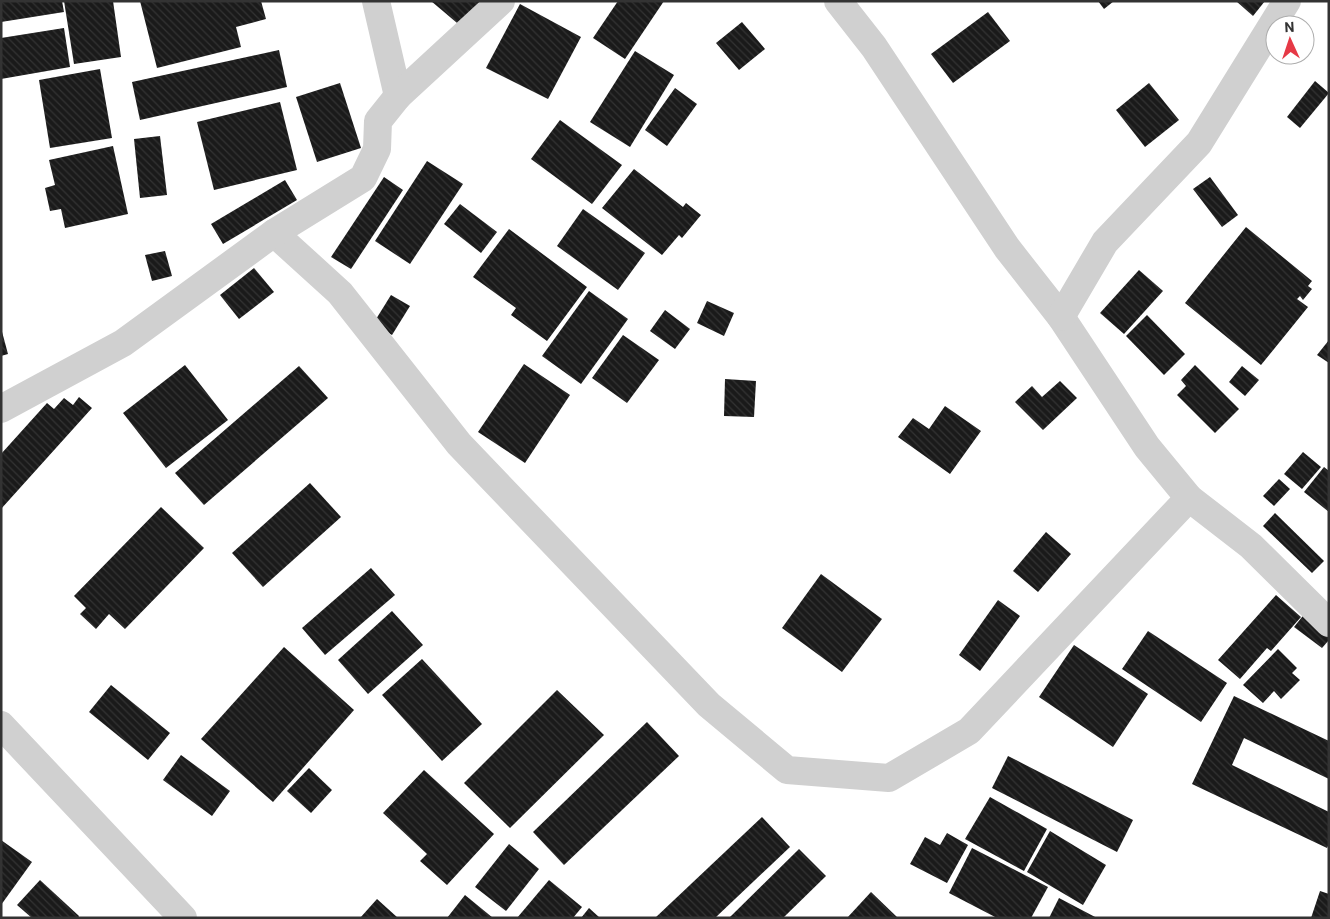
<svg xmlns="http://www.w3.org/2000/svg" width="1330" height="919" font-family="Roboto,sans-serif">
<defs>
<pattern id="building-back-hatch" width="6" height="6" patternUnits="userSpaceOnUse" patternTransform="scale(1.25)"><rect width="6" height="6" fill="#1a1a1a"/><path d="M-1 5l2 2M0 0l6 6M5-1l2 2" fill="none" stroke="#333"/></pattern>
</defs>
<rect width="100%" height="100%" fill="#fff"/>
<g fill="url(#building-back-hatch)">
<polygon points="1,1 62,1 64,12 1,22"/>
<polygon points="64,1 113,1 121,57 74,64"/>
<polygon points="140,1 261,1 266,19 236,27 241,47 157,68"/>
<polygon points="431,1 486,1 463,28"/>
<polygon points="618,1 664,1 625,59 593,38"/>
<polygon points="1098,1 1114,1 1104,9"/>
<polygon points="1236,1 1265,1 1253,16"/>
<polygon points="520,4 581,37 548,99 486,68"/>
<polygon points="988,12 1010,41 953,83 931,54"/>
<polygon points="742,22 765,49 739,70 716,43"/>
<polygon points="64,28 70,67 1,79 1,38"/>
<polygon points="279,50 287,87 140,120 132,82"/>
<polygon points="635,51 674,75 630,147 590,122"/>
<polygon points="100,69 112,138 50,148 39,80"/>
<polygon points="1315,81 1329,93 1300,128 1287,117"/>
<polygon points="340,83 361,148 317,162 296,97"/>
<polygon points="1149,83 1179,120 1145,147 1116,110"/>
<polygon points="675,88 697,104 667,146 645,130"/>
<polygon points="280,102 297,170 214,190 197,122"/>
<polygon points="560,120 622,165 592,204 531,159"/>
<polygon points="160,136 167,195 140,198 134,139"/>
<polygon points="113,146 128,214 65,228 61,209 50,211 45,188 55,185 49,160"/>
<polygon points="427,161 463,184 410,264 375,241"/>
<polygon points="634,169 683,207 686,203 701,215 682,238 679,235 662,255 602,208"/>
<polygon points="384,177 403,190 351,269 331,257"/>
<polygon points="1210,177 1238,215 1222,227 1193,189"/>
<polygon points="285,180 297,200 223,244 211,224"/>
<polygon points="460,204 497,232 481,253 444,224"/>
<polygon points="583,209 645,253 618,290 557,246"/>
<polygon points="1246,227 1312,281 1308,286 1312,289 1303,300 1300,296 1297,299 1308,307 1261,365 1185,303"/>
<polygon points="509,229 587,287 547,341 511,315 516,308 473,277"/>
<polygon points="165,251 172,276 152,281 145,255"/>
<polygon points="254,268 274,292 239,319 220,295"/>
<polygon points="1139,270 1163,291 1124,334 1100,313"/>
<polygon points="589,291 628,319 581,384 542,356"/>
<polygon points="391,295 410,306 392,335 373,324"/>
<polygon points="707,301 734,313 724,336 697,323"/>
<polygon points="665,310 690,329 675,349 650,331"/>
<polygon points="1147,315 1185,354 1164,375 1126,336"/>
<polygon points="1,328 8,354 1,356"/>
<polygon points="623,335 659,360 627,403 592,378"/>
<polygon points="1329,340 1329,363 1317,355"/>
<polygon points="524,364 570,395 525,463 478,432"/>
<polygon points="185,365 228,420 166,468 123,413"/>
<polygon points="1195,365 1239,409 1215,433 1177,395 1186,386 1181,380"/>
<polygon points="299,366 328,398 204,505 175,473"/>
<polygon points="1242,366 1259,380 1245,396 1229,382"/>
<polygon points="725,379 756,381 754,417 724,416"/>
<polygon points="1060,381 1077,398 1043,430 1015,402 1032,386 1042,397"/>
<polygon points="79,397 92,408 1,509 1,454 47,403 54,409 64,398 73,405"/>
<polygon points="945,406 981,431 950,474 898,437 913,418 929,429"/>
<polygon points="1303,452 1321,467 1302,489 1284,474"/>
<polygon points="1324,467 1329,471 1329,512 1304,492"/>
<polygon points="1279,479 1290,489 1274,506 1263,496"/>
<polygon points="310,483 341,517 263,587 232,553"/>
<polygon points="161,507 204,548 125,629 109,614 96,629 80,614 86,608 74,596"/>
<polygon points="1275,513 1324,561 1312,573 1263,526"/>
<polygon points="1046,532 1071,554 1038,592 1013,571"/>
<polygon points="371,568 395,595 325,655 302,628"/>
<polygon points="821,574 882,619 842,672 782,628"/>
<polygon points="1276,595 1301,617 1271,651 1267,648 1240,679 1218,660"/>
<polygon points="998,600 1020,616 980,671 959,655"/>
<polygon points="392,611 423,645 368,694 338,660"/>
<polygon points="1306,612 1329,631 1329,640 1322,648 1294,627"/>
<polygon points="1148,631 1227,683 1201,722 1122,669"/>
<polygon points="1074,645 1148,694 1113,747 1039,697"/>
<polygon points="284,647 354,710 273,802 201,739"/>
<polygon points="1278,649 1297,668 1292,673 1300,680 1281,699 1274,691 1263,703 1243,685"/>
<polygon points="422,659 482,724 442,761 382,695"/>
<polygon points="111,685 170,733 148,760 89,712"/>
<polygon points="557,690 604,735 510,828 464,783"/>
<polygon points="1234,696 1329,741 1329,779 1244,738 1232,765 1329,812 1329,844 1327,848 1192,784"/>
<polygon points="647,722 679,756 564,865 533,832"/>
<polygon points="181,755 230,791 212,816 163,780"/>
<polygon points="1008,756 1133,820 1117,852 992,788"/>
<polygon points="309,768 332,790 311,813 287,791"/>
<polygon points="424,770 494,834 447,885 420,861 427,854 383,813"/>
<polygon points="990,797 1047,829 1024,871 965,839"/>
<polygon points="762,817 790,847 715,918 655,918"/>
<polygon points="1050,831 1106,865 1083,905 1027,872"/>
<polygon points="947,833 968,845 947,883 910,864 925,837 940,845"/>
<polygon points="1,840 32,862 1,905"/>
<polygon points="509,844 539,869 506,911 475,887"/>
<polygon points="972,848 1048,887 1031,918 997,918 949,893"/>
<polygon points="799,849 826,876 783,918 729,918"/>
<polygon points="40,880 79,916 78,918 32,918 17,905"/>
<polygon points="549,880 582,907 573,918 517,918"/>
<polygon points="1320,891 1329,894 1329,918 1311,918"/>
<polygon points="871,892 898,918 847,918"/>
<polygon points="465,895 493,918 447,918"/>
<polygon points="1059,898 1097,918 1049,918"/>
<polygon points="377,899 398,918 360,918"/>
<polygon points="589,908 600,918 581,918"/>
</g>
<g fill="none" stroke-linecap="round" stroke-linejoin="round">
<g stroke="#d0d0d0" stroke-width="28">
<polyline points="376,1 398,96"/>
<polyline points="838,1 874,47 1007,248 1061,317 1147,447 1189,498 1251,546 1329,623"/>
<polyline points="274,233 340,293 459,444 709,705 787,770 889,778 969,731 1189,498"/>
<polyline points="1061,317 1105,242 1199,143 1287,1"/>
<polyline points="1,409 123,343 274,233 363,178 377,149 378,121 398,96 501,1"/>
<polyline points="1,725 183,918"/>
</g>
</g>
<rect width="1330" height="919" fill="none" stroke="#333333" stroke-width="5"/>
<g transform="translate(1290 40) rotate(357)"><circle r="24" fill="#ffffff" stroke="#adadad"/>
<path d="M0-4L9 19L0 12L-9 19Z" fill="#e63946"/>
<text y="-8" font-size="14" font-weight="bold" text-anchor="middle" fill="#333333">N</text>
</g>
</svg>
